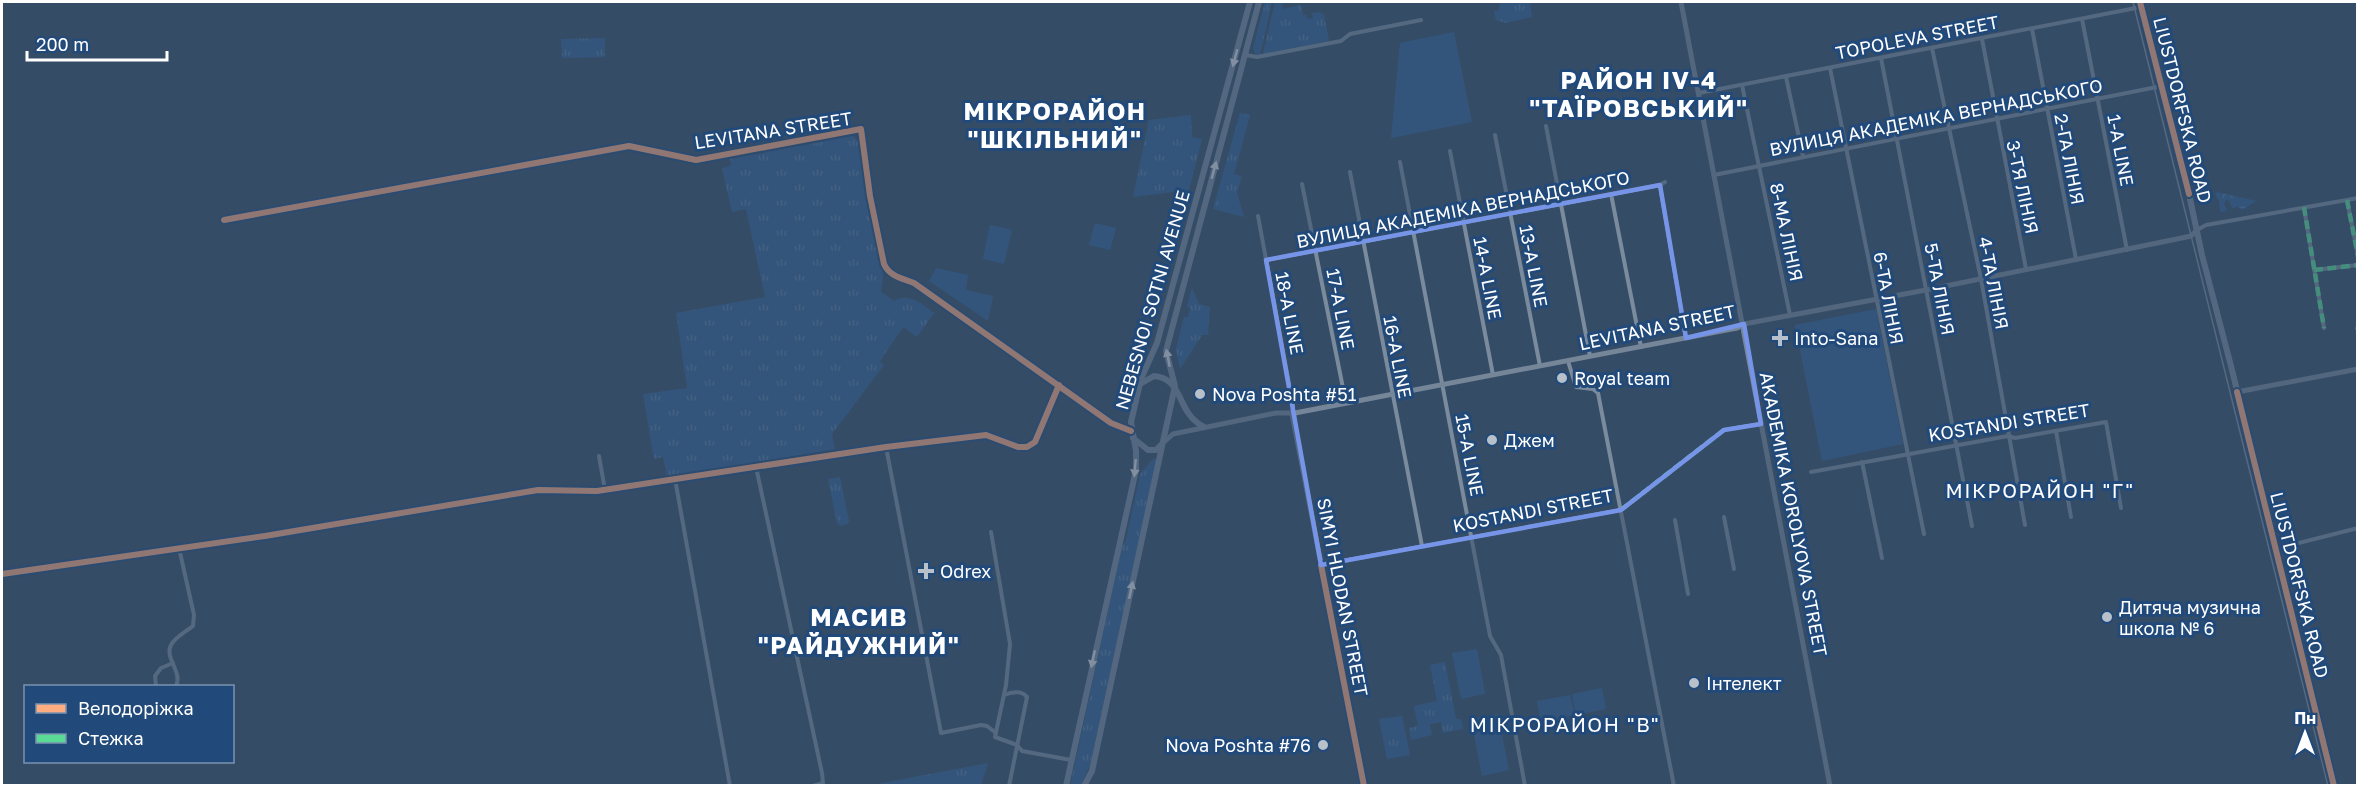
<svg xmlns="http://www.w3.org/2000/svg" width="2359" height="787" font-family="'Golos Text',sans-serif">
<defs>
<pattern id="grass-tufts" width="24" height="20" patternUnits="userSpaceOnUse" patternTransform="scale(1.5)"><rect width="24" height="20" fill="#346092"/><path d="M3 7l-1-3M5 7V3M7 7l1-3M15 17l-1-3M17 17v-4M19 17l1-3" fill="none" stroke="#5278a2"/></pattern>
<pattern id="forest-crowns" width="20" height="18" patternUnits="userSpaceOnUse" patternTransform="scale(1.5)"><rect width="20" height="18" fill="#346092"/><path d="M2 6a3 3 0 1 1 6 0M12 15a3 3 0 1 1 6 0" fill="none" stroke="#5278a2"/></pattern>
</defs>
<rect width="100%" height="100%" fill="#354c67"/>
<g fill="url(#grass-tufts)">
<polygon points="1265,2 1272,2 1260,55 1256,55 1253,48"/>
<polygon points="1275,2 1283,2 1282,9 1301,5 1303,15 1306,15 1307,19 1313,18 1312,13 1320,12 1324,15 1329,41 1263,54"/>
<polygon points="1500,2 1530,2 1532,17 1505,23 1496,20 1494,11 1499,10"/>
<polygon points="605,38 605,57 562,58 561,39"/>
<polygon points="1240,113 1250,115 1234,174 1242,176 1237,193 1244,217 1213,209"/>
<polygon points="1191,115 1192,137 1202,139 1189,190 1133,197 1149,120"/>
<path d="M853,136L858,141L883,276L881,292L894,301C909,292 922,304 934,313L917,337L903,327L880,361L884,365L832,434L835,449L667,477L663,457L654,459L643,394L687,388L676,313L765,297L746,209L732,212L722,168L731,166L730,159Z"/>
<polygon points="1192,288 1199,304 1210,307 1208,335 1202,335 1180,369 1176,349 1184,317 1188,317 1190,308 1187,307"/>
<polygon points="1154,458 1156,460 1155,467 1090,765 1081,785 1070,786 1122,547 1126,540 1140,474"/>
<polygon points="840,477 849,521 847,524 840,526 837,523 828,479"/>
<polygon points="1445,662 1456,719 1461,719 1463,729 1443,733 1441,722 1430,724 1432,735 1411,740 1409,728 1418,726 1414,706 1437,701 1430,665"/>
<polygon points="1402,716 1410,755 1387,759 1379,719"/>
<polygon points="988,763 981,785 872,785"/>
</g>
<polygon fill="url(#forest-crowns)" points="2217,192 2256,201 2242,210 2237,206 2233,209 2229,201 2226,200 2224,204 2227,210 2224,212 2220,211 2219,200 2215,194"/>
<g fill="#346092">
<polygon points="1454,32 1472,122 1391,138 1400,43"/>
<polygon points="1095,223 1116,228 1110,250 1089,245"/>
<polygon points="990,225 1012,230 1004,264 983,259"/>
<polygon points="936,268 968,275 966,290 993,296 988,321 929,281"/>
<polygon points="1876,309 1903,444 1822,461 1795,325"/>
<polygon points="1477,649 1485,694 1461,699 1452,653"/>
<polygon points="1602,688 1606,709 1576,715 1572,694"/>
<polygon points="1570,695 1575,715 1541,722 1537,701"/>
<polygon points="1498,714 1509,770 1482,776 1471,719"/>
</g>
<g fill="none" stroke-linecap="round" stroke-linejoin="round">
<g stroke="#7a8b9e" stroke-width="4">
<polyline points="2082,19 2127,250"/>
<polyline points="2032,29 2076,259"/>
<polyline points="1982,39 2026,269"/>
<polyline points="1932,48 1981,279 2025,525"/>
<polyline points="1246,55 1257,57 1341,41 1350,34 1421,20"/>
<polyline points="1881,58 1972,526"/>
<polyline points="1830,68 1924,534"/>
<polyline points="1786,77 1803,156"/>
<polyline points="1742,85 1790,315"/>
<polyline points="1699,93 2141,7"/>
<polyline points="1546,126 1590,356"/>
<polyline points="1495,135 1540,366"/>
<polyline points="1450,151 1493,375"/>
<polyline points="1400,162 1490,636 1501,655 1525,786"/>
<polyline points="1350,172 1422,546"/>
<polyline points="1714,175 2162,86"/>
<polyline points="1302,184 1346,403"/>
<polyline points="1660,185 1686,338"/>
<polyline points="1611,194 1641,347"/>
<polyline points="2347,200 2358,256"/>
<polyline points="2304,208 2324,328"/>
<polyline points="1258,216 1293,406 1292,413"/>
<path d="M224,220L629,146L696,160L861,129L870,196L884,264C890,277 902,278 914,283L1111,423L1131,431"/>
<polyline points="2197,230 2206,225 2358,198"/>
<polyline points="1266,260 1660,185 1665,182"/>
<polyline points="2314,270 2358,265"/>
<polyline points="2357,328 2358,330"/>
<polyline points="1568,361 1576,387 1593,389 1598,393 1674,786"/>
<polyline points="2056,431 2071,517"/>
<polyline points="886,447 941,733 981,725 987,726 996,733"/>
<polyline points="599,456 605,490"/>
<polyline points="1862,462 1882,558"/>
<polyline points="756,467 822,773 823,783 813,786"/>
<polyline points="1811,472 2008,436 2015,438 2106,422 2121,508"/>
<polyline points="675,479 730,786"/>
<polyline points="1724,517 1734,569"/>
<polyline points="1675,520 1688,594"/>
<polyline points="991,532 1010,644 1006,685 995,737 1017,745 1022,751 1071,760"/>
<polyline points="2275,549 2358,528"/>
<polyline points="1321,565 1621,510 1724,430 1761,424"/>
<polyline points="2,574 265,536 538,490 597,491 886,447 986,435 1018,447 1027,447 1035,442 1059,385"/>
<polyline points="156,686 155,676 161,668 173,663"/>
<path d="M176,686C183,672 164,658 171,645C175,637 187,631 193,626L194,615L179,548"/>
<path d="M1004,695C1011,692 1022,690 1027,697L1009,786"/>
</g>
<g stroke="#768699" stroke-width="5">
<polyline points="1681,2 1830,786"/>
<polyline points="2237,392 2358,369"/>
<polyline points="1292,414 1364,786"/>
<polyline points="1164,442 1173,434 1276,413 1295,413 1737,328 1744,324 1926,290 2172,240 2191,236 2196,231"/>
</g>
<g stroke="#79889d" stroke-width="6">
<polyline points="2140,2 2184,171 2202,255 2232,370 2334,786"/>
<path d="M1140,384L1154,376C1185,379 1175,412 1204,427"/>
<polyline points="1133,438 1148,450 1156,450 1161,445"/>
<polyline points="1066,786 1136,470 1136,451 1131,422 1141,379 1157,343 1250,2"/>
<polyline points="1084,786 1092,771 1175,386 1166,351 1259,2"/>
</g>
<polyline stroke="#7c8c9e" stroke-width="1.5" points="2133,2 2328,786"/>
<g stroke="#5adb95" stroke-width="4.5" stroke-dasharray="9 4.5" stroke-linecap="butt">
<polyline points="2347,200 2358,256"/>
<polyline points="2304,207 2324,328"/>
<polyline points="2314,270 2358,265"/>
<polyline points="1621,510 1724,430"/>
</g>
<g stroke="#214a7b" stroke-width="10">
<g id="cycleway">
<polyline points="2140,2 2189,194"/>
<path d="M224,220L629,146L696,160L861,129L870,196L884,264C890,277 902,278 914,283L1111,423L1131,431"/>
<polyline points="2237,392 2334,786"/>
<polyline points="1321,565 1364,786"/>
<polyline points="2,574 265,536 538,490 597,491 886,447 986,435 1018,447 1027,447 1035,442 1059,385"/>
</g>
</g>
<use href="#cycleway" stroke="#ffac80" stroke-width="6"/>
</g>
<defs><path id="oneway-solid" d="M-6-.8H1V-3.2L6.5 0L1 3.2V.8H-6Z" transform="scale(1.5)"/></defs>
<g fill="#dee1e6">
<use href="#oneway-solid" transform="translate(1235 58) rotate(105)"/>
<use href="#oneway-solid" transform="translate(1214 170) rotate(-75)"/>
<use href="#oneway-solid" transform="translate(1168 358) rotate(-101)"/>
<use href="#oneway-solid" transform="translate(1135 468) rotate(95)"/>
<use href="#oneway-solid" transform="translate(1131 590) rotate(-78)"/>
<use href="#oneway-solid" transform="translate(1093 659) rotate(102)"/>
</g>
<path d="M0 0H2359V787H0ZM1660,185L1686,338L1744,324L1761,424L1724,430L1621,510L1321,565L1266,260Z" fill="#354c67" fill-opacity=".55" fill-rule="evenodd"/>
<path fill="none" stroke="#7795e8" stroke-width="4.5" stroke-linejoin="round" d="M1660,185L1686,338L1744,324L1761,424L1724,430L1621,510L1321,565L1266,260Z"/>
<g fill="#b8c0ca" stroke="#214a7b" stroke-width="2">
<path d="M1777 329h6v6h6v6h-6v6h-6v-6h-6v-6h6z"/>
<circle cx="1562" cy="378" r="6"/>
<circle cx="1200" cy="394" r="6"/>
<circle cx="1492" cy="440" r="6"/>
<path d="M923 562h6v6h6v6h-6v6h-6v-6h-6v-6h6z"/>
<circle cx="2107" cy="617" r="6"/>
<circle cx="1694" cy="683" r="6"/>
<circle cx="1323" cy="745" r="6"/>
</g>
<g text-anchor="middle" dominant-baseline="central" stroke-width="6" stroke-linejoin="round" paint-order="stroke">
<g font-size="18" fill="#fff" stroke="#214a7b">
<text transform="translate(1917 37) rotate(-11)">TOPOLEVA STREET</text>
<text transform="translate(2183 110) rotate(76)">LIUSTDORFSKA ROAD</text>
<text transform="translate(1936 117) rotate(-11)">ВУЛИЦЯ АКАДЕМІКА ВЕРНАДСЬКОГО</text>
<text transform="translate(773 130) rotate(-9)">LEVITANA STREET</text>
<text transform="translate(2121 150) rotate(79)">1-A LINE</text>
<text transform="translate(2070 159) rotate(79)">2-ГА ЛІНІЯ</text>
<text transform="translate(2023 187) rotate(78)">3-ТЯ ЛІНІЯ</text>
<text transform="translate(1463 209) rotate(-11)">ВУЛИЦЯ АКАДЕМІКА ВЕРНАДСЬКОГО</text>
<text transform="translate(1787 232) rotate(78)">8-МА ЛІНІЯ</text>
<text transform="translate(1534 266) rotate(79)">13-A LINE</text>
<text transform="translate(1488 278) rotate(79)">14-A LINE</text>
<text transform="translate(1994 283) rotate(79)">4-ТА ЛІНІЯ</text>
<text transform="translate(1940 289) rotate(79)">5-ТА ЛІНІЯ</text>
<text transform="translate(1889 298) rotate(79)">6-ТА ЛІНІЯ</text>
<text transform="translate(1152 300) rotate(-74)">NEBESNOI SOTNI AVENUE</text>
<text transform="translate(1341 309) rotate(79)">17-A LINE</text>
<text transform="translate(1290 313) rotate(79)">18-A LINE</text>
<text transform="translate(1657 327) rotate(-12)">LEVITANA STREET</text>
<text transform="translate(1398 357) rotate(79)">16-A LINE</text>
<text transform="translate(2009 422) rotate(-9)">KOSTANDI STREET</text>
<text transform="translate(1470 455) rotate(79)">15-A LINE</text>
<text transform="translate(1533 510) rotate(-11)">KOSTANDI STREET</text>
<text transform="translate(1794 514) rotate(79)">AKADEMIKA KOROLYOVA STREET</text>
<text transform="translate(2300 585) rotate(76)">LIUSTDORFSKA ROAD</text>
<text transform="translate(1343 597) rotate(79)">SIMYI HLODAN STREET</text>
</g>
<g font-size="18" fill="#fff" stroke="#214a7b" text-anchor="start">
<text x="1794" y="338">Into-Sana</text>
<text x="1574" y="378">Royal team</text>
<text x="1212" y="394">Nova Poshta #51</text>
<text x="1504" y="440">Джем</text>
<text x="940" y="571">Odrex</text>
<text x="2119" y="607">Дитяча музична<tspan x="2119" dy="21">школа № 6</tspan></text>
<text x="1706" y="683">Інтелект</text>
<text x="1311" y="745" text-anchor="end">Nova Poshta #76</text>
</g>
<g font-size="20" letter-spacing="1.5" fill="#fff" stroke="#214a7b">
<text x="2040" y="490">МІКРОРАЙОН "Г"</text>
<text x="1565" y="724">МІКРОРАЙОН "В"</text>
</g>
<g font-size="24" font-weight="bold" letter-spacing="1.5" fill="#fff" stroke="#214a7b">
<text x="1639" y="79">РАЙОН IV-4<tspan x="1639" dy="28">"ТАЇРОВСЬКИЙ"</tspan></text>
<text x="1055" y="110">МІКРОРАЙОН<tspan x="1055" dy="28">"ШКІЛЬНИЙ"</tspan></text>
<text x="859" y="616">МАСИВ<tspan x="859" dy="28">"РАЙДУЖНИЙ"</tspan></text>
</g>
</g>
<rect width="2359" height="787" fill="none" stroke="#ffffff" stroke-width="6"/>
<rect x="24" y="685" width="210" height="78" fill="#214a7b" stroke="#7a92b0" stroke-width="1.5"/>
<rect x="36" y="704" width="30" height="9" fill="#ffac80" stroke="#7a92b0" stroke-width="1.5"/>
<text x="78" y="715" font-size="18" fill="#ffffff">Велодоріжка</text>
<rect x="36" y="734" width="30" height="9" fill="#5adb95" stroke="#7a92b0" stroke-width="1.5"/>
<text x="78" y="745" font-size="18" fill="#ffffff">Стежка</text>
<g transform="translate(2305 733)" stroke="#214a7b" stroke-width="4.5" paint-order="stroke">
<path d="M0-4.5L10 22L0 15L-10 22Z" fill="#ffffff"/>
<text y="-9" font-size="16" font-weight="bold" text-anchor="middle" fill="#ffffff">Пн</text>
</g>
<path d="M27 51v9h140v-9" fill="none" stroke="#ffffff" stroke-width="3"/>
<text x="36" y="51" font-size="18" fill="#ffffff" stroke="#214a7b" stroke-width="4.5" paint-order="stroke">200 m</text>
</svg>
